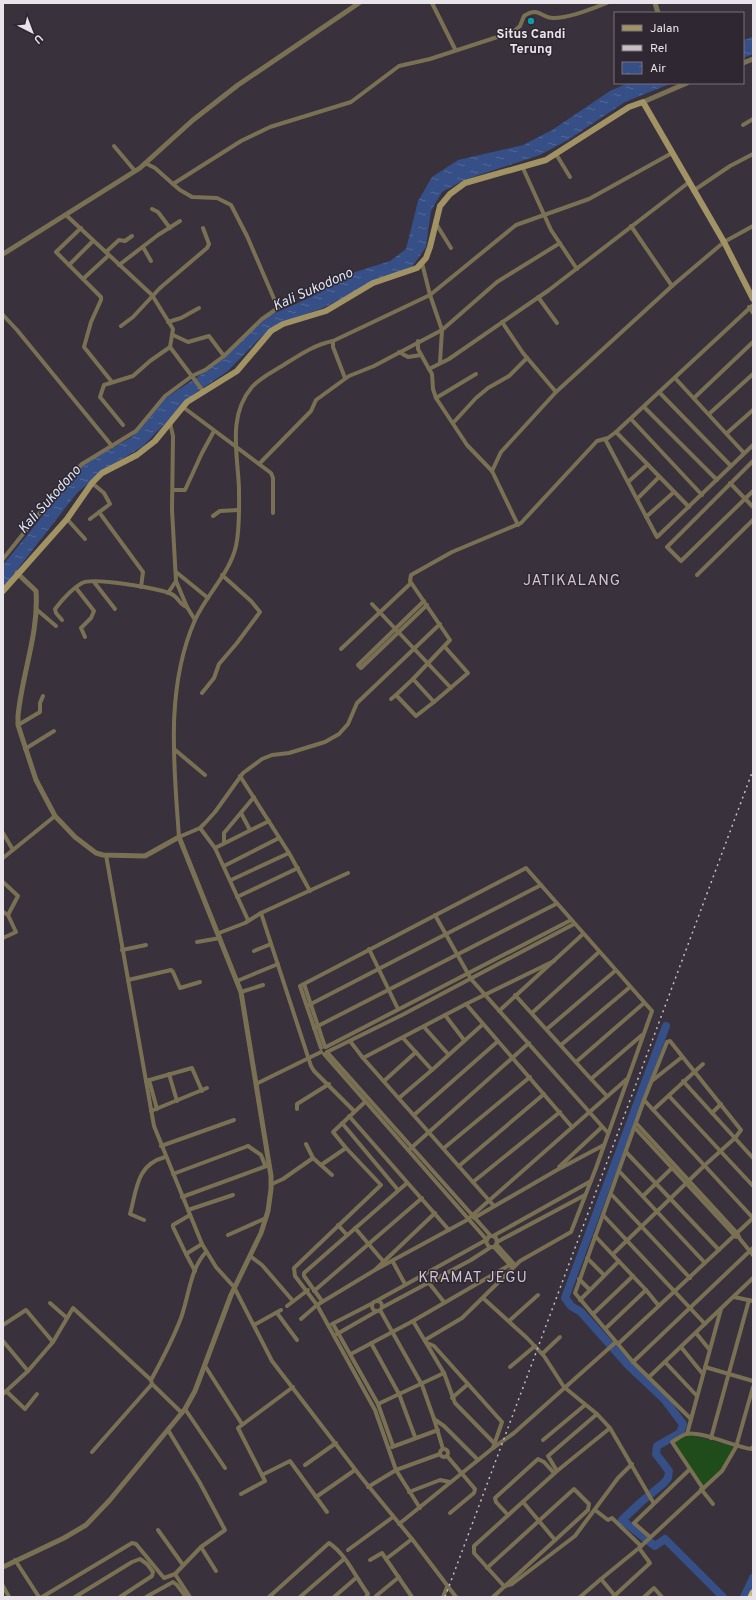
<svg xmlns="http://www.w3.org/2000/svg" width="756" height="1600" font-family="Overpass,sans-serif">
<defs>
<pattern id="water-ripples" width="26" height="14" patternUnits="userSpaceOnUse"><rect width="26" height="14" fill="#364f87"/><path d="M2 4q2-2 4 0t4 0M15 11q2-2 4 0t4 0" fill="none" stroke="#536898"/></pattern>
</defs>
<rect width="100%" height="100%" fill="#39313b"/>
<polygon fill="#204b1b" points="688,1434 735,1447 718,1474 703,1487 672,1442"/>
<g fill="url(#water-ripples)">
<polygon points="753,37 753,54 743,58 743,40"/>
<polygon points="628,83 672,83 625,102 568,140 540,155 464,180 442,192 431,211 426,247 412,267 367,285 323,308 281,323 263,335 228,371 194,394 142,447 105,469 77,493 3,588 3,565 52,504 68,479 87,462 132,437 164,399 196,378 226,355 268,316 307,299 355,272 390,261 406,249 418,201 432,177 458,160 523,145 552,130 610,91"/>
</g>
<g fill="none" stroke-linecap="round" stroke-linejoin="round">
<g stroke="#364f87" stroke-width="8">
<polyline points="666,1026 565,1298 571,1306 581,1312 628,1365 664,1399 683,1424 680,1433 657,1446 656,1454 669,1471 668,1478 664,1483 641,1502 622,1520 655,1546 665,1539 723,1597"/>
<polyline points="744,1597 753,1578"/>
</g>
<g stroke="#7a7154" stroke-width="4">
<polyline points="432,3 455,49"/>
<polyline points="743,125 753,119"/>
<polyline points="114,146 135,171"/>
<polyline points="556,154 570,177"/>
<path d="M145,163L155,168L173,184L241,141L270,127L351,102L399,66L430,59L513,32L520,26L524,16C539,6 541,18 553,18C570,18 591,9 607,3"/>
<polyline points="522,166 551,230 577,269"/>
<polyline points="693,191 730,166 753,154"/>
<polyline points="152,209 158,212 170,228"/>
<polyline points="66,215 152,295 173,329 170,347 150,361 133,376 104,385 100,397 123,425"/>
<polyline points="435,222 451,248"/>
<polyline points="631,226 672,286"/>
<polyline points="81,228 56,252 101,297 101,300 91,322 84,347 112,382"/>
<polyline points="143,247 151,261"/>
<polyline points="106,252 119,240 125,241 132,236"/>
<polyline points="422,263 430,295 442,330 440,362"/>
<polyline points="69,265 93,241"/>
<polyline points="119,265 158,235 180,221"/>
<polyline points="83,279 109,255"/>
<polyline points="538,297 557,323"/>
<polyline points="749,307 753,313"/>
<polyline points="3,315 17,330 112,446"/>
<polyline points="168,322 181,318 199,308"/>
<polyline points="502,322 523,353 556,392"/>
<polyline points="121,326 133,317 160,288 207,248 209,244 203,228"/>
<polyline points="173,335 188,342 209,336 224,356"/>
<polyline points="333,341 333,347 345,378"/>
<polyline points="418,341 418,349 429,369"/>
<polyline points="170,347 203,391"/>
<polyline points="399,352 408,357 421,355"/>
<polyline points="675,378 744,453"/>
<polyline points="659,392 731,466"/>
<polyline points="436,398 476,374"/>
<polyline points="694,398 753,342"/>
<polyline points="183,407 271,473 273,478 273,513"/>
<polyline points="644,407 717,480"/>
<polyline points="709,414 753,374"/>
<polyline points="631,419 702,495"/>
<polyline points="170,423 173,436 172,510 176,581 187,607 195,620"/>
<polyline points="453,423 476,398 488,388 509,376 527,358"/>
<polyline points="616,432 689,507"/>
<polyline points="727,433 753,410"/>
<polyline points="605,439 657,537 753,445"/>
<polyline points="753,461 667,547 681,561 753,491"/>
<polyline points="260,463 311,411 316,400 349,376 374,366 442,330 497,282 560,243"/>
<polyline points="492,471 501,452 556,392 672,286 724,242 753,226"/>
<polyline points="628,482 647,465"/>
<polyline points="730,483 753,507"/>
<polyline points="173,490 185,490 202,453 214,431"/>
<polyline points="637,499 659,477"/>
<polyline points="99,512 143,572 141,587"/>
<polyline points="213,516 220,511 238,510"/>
<polyline points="646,517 674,492"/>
<polyline points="67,519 85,539"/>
<polyline points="90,519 110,504 104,493 92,483"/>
<polyline points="518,525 492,471 467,445 436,398 433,389 432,374 429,369 449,359 549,290 688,183"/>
<polyline points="3,559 67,479 82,464 136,431 165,396 192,376 205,370 224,356 262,319 278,308 247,236 231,205 217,198 192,197 180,190 173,184"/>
<polyline points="176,572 208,598"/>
<polyline points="697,575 753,520"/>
<polyline points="94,582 115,609"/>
<polyline points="76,588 94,611 91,618 81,628 85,637"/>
<polyline points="168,593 176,581"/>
<polyline points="424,601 358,665 361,668 427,605"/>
<polyline points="372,604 451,688"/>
<polyline points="36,609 56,626"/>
<path d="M62,620L56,613L55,609C62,600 71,589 82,583C92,577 158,588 171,594C178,596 179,605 187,607"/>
<path d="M440,624L357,703L348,724L339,734L325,742L289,753L272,755L262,759L243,773L215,812L205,823L200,828L179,837C174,766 165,688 195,620C206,595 230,573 236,546C240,528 239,507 239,489C238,455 227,416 252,387C260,378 272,372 282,366C298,356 313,345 333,341L430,295L516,225L589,199L672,153"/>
<polyline points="341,649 411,583"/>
<polyline points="413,679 396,695 416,716 434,702 468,673 445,647"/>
<polyline points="202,693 214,678 219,664 237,643 260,612 251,601 222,575"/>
<polyline points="391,699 396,695"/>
<polyline points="434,702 413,679 450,640 410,581 411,575 452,552 521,523 597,441 608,438 616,432 753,305"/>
<polyline points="18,725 40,712 40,703 43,696"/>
<polyline points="25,749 54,731"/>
<polyline points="174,749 205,775"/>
<polyline points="240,776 289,853 310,891"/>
<polyline points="241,813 250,830"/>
<polyline points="200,828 215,848 248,920"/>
<polyline points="3,833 13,850"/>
<polyline points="224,843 224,833 254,797"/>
<polyline points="215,848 269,821"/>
<polyline points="106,855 154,1126 202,1244 216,1267 234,1287 272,1361 361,1477 412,1539 456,1597"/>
<polyline points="3,858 55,816"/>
<polyline points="224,866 279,838"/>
<polyline points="231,880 289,853"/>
<polyline points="3,882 18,896 8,915"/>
<polyline points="237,897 298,868"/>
<polyline points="3,912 8,915 16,932 3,938"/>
<polyline points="261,913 311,1066 314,1071 354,1111"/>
<polyline points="435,915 471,979 608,1133"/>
<polyline points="219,933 245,923 261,913 348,873"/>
<polyline points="197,942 220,938"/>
<polyline points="369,949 398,1009"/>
<polyline points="122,950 146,945"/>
<polyline points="254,951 271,944"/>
<polyline points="128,980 171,970 173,972 180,988 200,982"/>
<polyline points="237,981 278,964"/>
<polyline points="304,984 325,1047"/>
<polyline points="241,992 263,985"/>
<polyline points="515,995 591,1079 642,1035"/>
<polyline points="466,1004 572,1127"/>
<polyline points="307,1006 541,885"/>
<polyline points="499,1011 583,934"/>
<polyline points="532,1013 599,952"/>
<polyline points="445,1015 464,1040"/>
<polyline points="424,1027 448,1054"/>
<polyline points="314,1028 556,904"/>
<polyline points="547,1029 615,971"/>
<polyline points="403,1038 432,1070 482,1025"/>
<polyline points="350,1041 363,1058 468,1003 554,961"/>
<polyline points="561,1045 630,987"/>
<polyline points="326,1047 571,920"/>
<polyline points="321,1048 300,986 526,868 652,1011 596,1168 571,1232 520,1261 462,1318 425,1340"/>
<polyline points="327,1052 402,1015 574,924"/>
<polyline points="327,1052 490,1235"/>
<polyline points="324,1054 486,1239"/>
<polyline points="363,1058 494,1206"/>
<polyline points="576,1062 644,1003"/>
<polyline points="169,1074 177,1101"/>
<polyline points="591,1079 607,1096"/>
<polyline points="149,1080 157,1109"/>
<polyline points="653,1080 682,1057"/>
<polyline points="146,1081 192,1068 202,1091"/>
<polyline points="384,1081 416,1052"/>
<polyline points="683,1081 753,1158"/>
<polyline points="256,1084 321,1052"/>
<polyline points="669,1096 753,1186"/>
<polyline points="399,1098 432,1070"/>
<polyline points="297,1109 297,1104 329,1084"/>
<polyline points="653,1110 703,1064"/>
<polyline points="151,1111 207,1088"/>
<polyline points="712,1113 721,1104"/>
<polyline points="414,1115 497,1042"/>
<polyline points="349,1116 449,1230"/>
<polyline points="342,1123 398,1190"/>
<polyline points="637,1124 737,1233 740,1239 753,1255"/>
<polyline points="635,1128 736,1237"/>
<polyline points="306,1144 313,1158"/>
<polyline points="161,1146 234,1120"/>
<polyline points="248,1146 261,1155 265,1165"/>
<polyline points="346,1148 333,1132 365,1102"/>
<polyline points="444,1148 530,1077"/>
<polyline points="410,1149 529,1043"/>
<polyline points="626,1152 719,1250"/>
<polyline points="321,1165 346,1148 381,1185 294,1268 295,1276 317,1305 375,1270 467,1220 627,1079"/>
<polyline points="459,1166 544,1094"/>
<polyline points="559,1167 602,1127"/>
<polyline points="619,1171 705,1263"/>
<polyline points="173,1174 248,1146"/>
<polyline points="473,1182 560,1112"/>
<polyline points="272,1184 283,1179 313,1158 332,1175"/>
<polyline points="611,1194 690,1278"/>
<polyline points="643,1196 672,1168"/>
<polyline points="182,1197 269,1165"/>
<polyline points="188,1210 233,1195"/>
<polyline points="190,1215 173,1225 173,1227 186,1254 202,1244"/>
<polyline points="603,1215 705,1324"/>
<polyline points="474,1218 557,1170 604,1145"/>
<path d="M144,1220L130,1214C137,1189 136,1165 165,1157"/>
<polyline points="338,1225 347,1235"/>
<polyline points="355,1228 383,1261"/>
<polyline points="228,1235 266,1218"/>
<polyline points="493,1236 496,1238 497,1243 494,1247 489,1247 486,1242 489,1236 493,1236 591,1181"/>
<polyline points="595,1236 646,1290 659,1306"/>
<polyline points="497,1242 585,1195"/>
<polyline points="496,1244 515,1265"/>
<polyline points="494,1247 512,1267"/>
<polyline points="186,1254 195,1271"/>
<polyline points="613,1254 705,1165 735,1138 741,1130 670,1041 667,1042 644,1100 575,1293 633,1362 691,1419"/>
<polyline points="250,1256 262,1265 293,1301"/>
<polyline points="587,1258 604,1275"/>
<polyline points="393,1262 405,1284"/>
<polyline points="376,1269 435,1213"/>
<polyline points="579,1279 589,1289"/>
<polyline points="429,1283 444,1302"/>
<polyline points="314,1291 422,1198"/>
<polyline points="734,1297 753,1301"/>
<polyline points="483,1298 527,1338 544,1356 564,1387 597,1414 610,1428 653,1502"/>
<polyline points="378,1300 486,1240"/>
<polyline points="580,1300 619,1261"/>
<circle cx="377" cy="1306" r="5"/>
<polyline points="322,1301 304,1276 304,1273 407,1183"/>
<polyline points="50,1303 67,1318"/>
<polyline points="287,1306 308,1290"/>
<polyline points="383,1307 471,1260 491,1247"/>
<polyline points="380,1310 422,1385 434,1419 444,1426 478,1460"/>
<polyline points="277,1313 297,1340"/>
<polyline points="593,1314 633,1276"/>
<polyline points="301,1319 317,1305 375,1410 396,1470 420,1508"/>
<polyline points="413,1321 444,1373 455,1403 494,1443"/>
<polyline points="509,1321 538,1295"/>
<polyline points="332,1324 373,1303"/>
<polyline points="333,1324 378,1404 393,1446"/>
<polyline points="3,1325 26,1310 53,1342"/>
<polyline points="254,1325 281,1310"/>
<polyline points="606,1328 646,1290"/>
<polyline points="696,1333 709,1349"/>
<polyline points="337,1334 377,1311"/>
<polyline points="3,1341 28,1371"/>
<polyline points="371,1343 399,1394 415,1437"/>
<polyline points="618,1344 753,1218 644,1100"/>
<polyline points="681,1347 702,1373"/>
<polyline points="351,1354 413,1321 513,1263"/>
<polyline points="542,1354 560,1337"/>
<polyline points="633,1362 753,1248"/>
<polyline points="665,1362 697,1396"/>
<polyline points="205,1366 242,1424"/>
<polyline points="510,1367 535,1346"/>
<polyline points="705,1367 753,1381"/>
<polyline points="649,1377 753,1278"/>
<path d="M151,1380C162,1360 173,1339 181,1318C189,1296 190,1269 206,1252"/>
<polyline points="6,1391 25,1409 37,1394"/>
<polyline points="3,1394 28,1371 53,1342 73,1308 151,1380 152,1384 182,1413"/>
<polyline points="452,1398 468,1384"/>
<polyline points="378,1404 444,1373"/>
<polyline points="185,1409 225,1468"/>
<polyline points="434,1419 443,1449"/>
<polyline points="687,1434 721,1309"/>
<polyline points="711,1438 749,1300"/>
<polyline points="543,1440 585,1405"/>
<polyline points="392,1447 438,1430"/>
<polyline points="493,1448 514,1433 616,1342"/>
<circle cx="444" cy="1453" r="4"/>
<polyline points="92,1452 152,1384"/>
<polyline points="447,1456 475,1489 474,1493 450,1513"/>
<polyline points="305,1465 336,1443"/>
<polyline points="557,1471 548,1456 597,1414"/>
<polyline points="262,1475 290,1461 327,1512"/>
<polyline points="368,1487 396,1470 440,1454"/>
<path d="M702,1487L672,1442C677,1439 681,1436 686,1434C698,1430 736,1447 751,1449L753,1447"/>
<polyline points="701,1489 713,1504"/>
<polyline points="409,1492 440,1480 450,1482"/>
<polyline points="241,1494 265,1481 238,1428 293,1387"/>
<polyline points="316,1497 355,1470"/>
<polyline points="523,1502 555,1540"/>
<polyline points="595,1510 608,1520 612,1518 641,1546"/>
<polyline points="508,1515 496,1502 495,1498 538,1459 544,1462 554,1473"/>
<polyline points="399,1524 493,1448 502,1422 434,1346 427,1343"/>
<polyline points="158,1530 183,1565"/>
<polyline points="650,1537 634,1523 689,1470"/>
<polyline points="201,1547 216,1571"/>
<polyline points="348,1550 393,1517"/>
<polyline points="386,1559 412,1539"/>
<polyline points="15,1560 39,1597"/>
<polyline points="370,1560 382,1553 412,1597"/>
<polyline points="487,1568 574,1489 589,1504 588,1510 493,1597"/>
<polyline points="175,1574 190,1597"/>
<polyline points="3,1586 9,1597"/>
<polyline points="504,1586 474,1553 474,1546 557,1471 610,1428"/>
<polyline points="505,1586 512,1584 575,1536 618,1478 632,1464"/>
<polyline points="376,1596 399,1577"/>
<polyline points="42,1597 132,1543 136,1544 164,1578 175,1574 201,1547 225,1530 200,1483 168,1430"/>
<polyline points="75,1597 132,1562 140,1559 147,1564 153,1572 152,1576 120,1597"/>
<polyline points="146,1597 173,1582 177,1585 186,1597"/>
<path d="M269,1597L329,1543C346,1554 356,1578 368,1594L366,1597"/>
<polyline points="300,1597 344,1559"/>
<polyline points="334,1597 356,1578"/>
<polyline points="443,1597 447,1587"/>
<polyline points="580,1597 601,1579"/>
<polyline points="613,1597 650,1563 639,1548"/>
<polyline points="616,1597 601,1579 639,1548 722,1471 736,1447 753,1387"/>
<polyline points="644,1597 654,1588 662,1597"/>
</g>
<g stroke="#7a7154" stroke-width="5">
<polyline points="655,3 658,13"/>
<polyline points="743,63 753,59"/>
<polyline points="643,102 687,83"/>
<polyline points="3,254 140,168 193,120 238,85 359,3"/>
<path d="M3,1567L64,1538L86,1525L109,1501L185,1409L195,1391L231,1295L261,1233L268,1211L271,1189V1176L241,992L179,837L145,856L103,855L96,853L75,837L55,816L36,780L18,725V716C22,674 39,633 36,591L17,573"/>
</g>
<polyline stroke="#a19364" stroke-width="6" points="3,591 67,519 92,483 102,473 137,455 155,441 187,402 237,371 271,331 283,324 326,311 373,283 417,268 426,258 430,247 440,206 450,194 465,183 546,160 629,107 643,102 724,242 753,299"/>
<polyline stroke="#ccb875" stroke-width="7" points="751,1597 753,1593"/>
<polyline stroke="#c4bec5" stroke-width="1.5" stroke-dasharray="2 4" stroke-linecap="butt" points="445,1597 753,770"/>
</g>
<circle fill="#0f9aa8" stroke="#2f2731" stroke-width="1.5" cx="531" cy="21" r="4"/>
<g text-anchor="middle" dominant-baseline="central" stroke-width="3" stroke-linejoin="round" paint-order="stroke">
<g font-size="13" font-weight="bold" fill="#e9e4ea" stroke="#2f2731">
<text x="531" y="35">Situs Candi<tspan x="531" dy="15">Terung</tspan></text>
</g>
<g font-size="14" font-style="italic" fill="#dce5f6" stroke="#2f2731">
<text transform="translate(313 290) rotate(-24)">Kali Sukodono</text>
<text transform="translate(50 500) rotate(-48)">Kali Sukodono</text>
</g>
<g font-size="15" letter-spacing="1" fill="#cec4d0" stroke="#2f2731">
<text x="572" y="581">JATIKALANG</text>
<text x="473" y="1278">KRAMAT JEGU</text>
</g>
</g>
<rect width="756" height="1600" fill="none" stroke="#e9e4ea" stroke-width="8"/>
<rect x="614" y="12" width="130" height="72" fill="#2f2731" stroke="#79737b"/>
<rect x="622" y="25" width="20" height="6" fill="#a19364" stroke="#79737b"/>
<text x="650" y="32" font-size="12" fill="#e9e4ea">Jalan</text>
<rect x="622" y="45" width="20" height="6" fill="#c4bec5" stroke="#79737b"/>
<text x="650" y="52" font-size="12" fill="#e9e4ea">Rel</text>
<rect x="622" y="62" width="20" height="12" fill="url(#water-ripples)" stroke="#79737b"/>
<text x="650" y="72" font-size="12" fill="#e9e4ea">Air</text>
<g transform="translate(32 32) rotate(138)" stroke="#2f2731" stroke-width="3" paint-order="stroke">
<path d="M0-3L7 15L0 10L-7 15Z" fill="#e9e4ea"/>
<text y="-6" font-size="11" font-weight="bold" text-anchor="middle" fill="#e9e4ea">U</text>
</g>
</svg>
